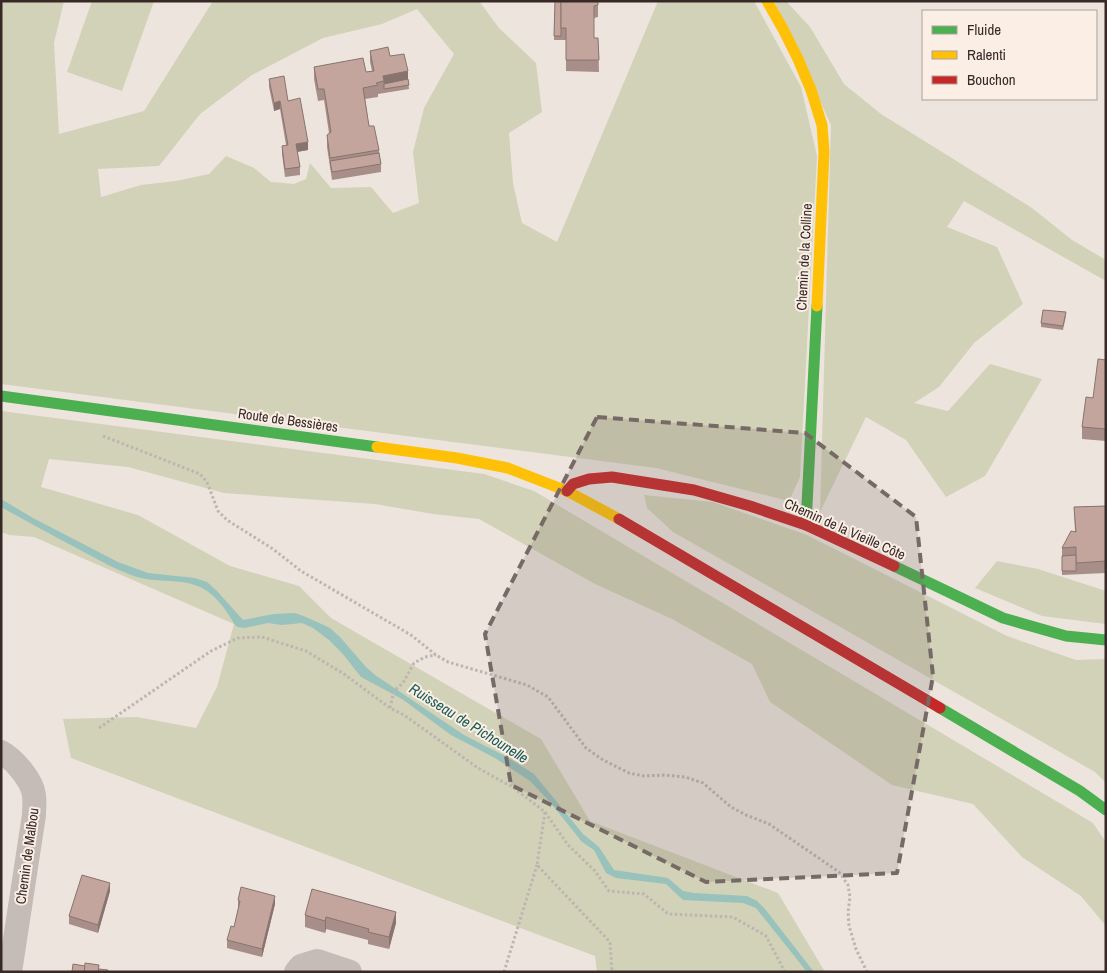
<svg xmlns="http://www.w3.org/2000/svg" width="1107" height="973" font-family="'Archivo Narrow',sans-serif">
<rect width="100%" height="100%" fill="#ede4de"/>
<g fill="#d1d2b7" fill-rule="evenodd">
<path d="M1,1H64L54,43L59,134L144,111L213,1H479L499,28L536,63L542,112L509,133L513,183L522,223L557,242L658,1H754L801,87L817,156L800,477L789,501L656,468L1,384ZM417,9L454,54L424,108L413,152L419,203L393,213L371,187L331,188L310,163L306,179L294,184L271,182L254,168L226,156L209,174L176,181L141,185L101,197L98,169L159,166L200,114L252,75L323,38L382,24Z"/>
<polygon points="92,1 154,1 122,91 67,72"/>
<polygon points="774,1 786,1 810,27 844,84 881,114 1032,208 1072,240 1106,260 1106,281 964,201 947,227 997,247 1023,304 974,343 939,387 914,403 948,411 990,364 1042,379 985,476 946,497 906,440 866,417 820,512 831,125"/>
<polygon points="1,411 484,474 534,491 1093,823 1106,842 1106,926 1081,896 1022,857 973,804 892,785 770,702 752,664 672,619 595,584 479,519 433,514 375,504 224,493 128,467 49,459 41,487 138,515 230,566 299,586 331,618 541,739 590,821 778,893 825,972 597,972 595,956 71,758 63,719 137,717 196,728 217,687 234,624 34,537 9,535 1,532"/>
<polygon points="644,495 713,502 807,535 1007,636 1076,660 1106,659 1106,783 1095,772 673,532 647,508"/>
<polygon points="997,561 1038,569 1106,591 1106,624 1042,616 975,588"/>
</g>
<path fill="#99c2bc" d="M1,499L33,518L118,562L148,573L195,578L207,582L217,591L243,620L274,614L295,613L306,617L330,628L340,637L366,667L375,675L464,735L505,756L534,774L583,834L599,847L614,870L668,878L683,891L694,893L747,896L757,901L765,909L814,972H807L756,908L743,903L683,900L666,884L616,878L606,873L594,850L582,842L550,802L530,781L495,758L451,735L402,699L361,677L342,653L329,640L313,628L302,623L282,625L268,623L244,628L238,627L235,625C226,610 217,596 202,588C181,577 157,584 134,576C116,570 99,560 82,551C55,537 28,522 1,507Z"/>
<g fill="none" stroke-linecap="round" stroke-linejoin="round">
<g stroke="#beb5b0" stroke-width="3" stroke-dasharray="2.5 2.5" stroke-linecap="butt">
<polyline points="103,436 200,474 207,482 218,511 227,520 273,549 301,571 411,635 436,655 448,662 527,685 548,697 586,748 603,760 629,773 644,776 665,775 685,777 703,783 731,807 746,815 769,824 839,872 848,885 850,897 848,912 849,926 856,949 867,972"/>
<polyline points="390,708 394,691 403,683 414,663 425,657 436,655"/>
<polyline points="99,728 211,651 238,638 262,637 306,651 344,674 390,708 404,715 478,768 514,788 545,812 568,845 595,871 609,891 644,894 668,914 733,917 766,936 785,972"/>
<polyline points="545,812 537,865 610,942 612,972"/>
<polyline points="504,972 537,865"/>
</g>
<g stroke="#c6bcb7" stroke-width="24">
<path d="M1,752C14,759 32,780 34,795C35,801 34,809 34,815L10,972"/>
<polyline points="296,972 301,966 317,961 350,972"/>
</g>
<g stroke="#4caf50" stroke-width="11">
<polyline points="1,396 377,447"/>
<polyline points="806,525 817,306"/>
<polyline points="894,566 1003,618 1066,636 1106,640"/>
<polyline points="940,708 1080,791 1106,810"/>
</g>
<g stroke="#ffc107" stroke-width="11">
<polyline points="767,1 783,29 798,59 811,90 822,125 824,152 817,306"/>
<polyline points="377,447 457,458 508,468 567,491 619,519"/>
</g>
<g stroke="#c62828" stroke-width="11">
<polyline points="567,491 573,484 589,479 612,477 694,490 750,506 806,525 894,566"/>
<polyline points="619,519 940,708"/>
</g>
</g>
<g fill="#a88e88">
<polygon points="555,1 598,1 598,17 594,18 594,38 598,38 599,72 566,71 566,40 554,40"/>
<polygon points="370,51 390,56 408,79 409,89 378,94 378,97 365,99 369,126 379,150 381,164 381,172 332,180 327,147 327,135 329,133 324,100 318,101 314,79 314,67 366,72 372,71 370,62"/>
<polygon points="269,79 288,101 308,150 297,152 300,167 300,175 285,177 282,154 282,146 286,145 280,109 274,111 269,87"/>
<polygon points="1066,316 1063,330 1041,327 1041,323"/>
<polygon points="1106,360 1106,441 1082,439 1082,427"/>
<polygon points="1106,506 1106,573 1062,575 1062,548 1075,532 1074,507"/>
<polygon points="110,891 98,933 69,924 69,916"/>
<polygon points="238,900 275,904 262,957 227,948 227,940 234,927 238,909"/>
<polygon points="305,915 396,923 389,949 368,944 368,940 326,929 325,933 305,927"/>
</g>
<g fill="#88746f">
<polygon points="408,71 408,83 384,88 383,76"/>
<polygon points="280,101 280,109 274,111 274,103"/>
<polygon points="308,142 308,150 296,152 296,144"/>
<polygon points="110,883 110,891 98,933 98,925"/>
<polygon points="275,896 275,904 262,957 262,949"/>
<polygon points="396,912 396,923 389,949 389,937"/>
<polygon points="326,917 326,929 325,933 325,921"/>
</g>
<g fill="#c3a59e" stroke="#88746f">
<polygon points="555,1 561,1 561,36 554,36"/>
<polygon points="561,1 598,1 598,5 594,6 594,38 598,38 599,60 566,60 566,28 561,28"/>
<polygon points="388,47 390,56 404,54 408,71 383,76 384,81 376,83 378,85 363,88 369,126 374,126 379,150 330,158 327,135 331,132 324,89 318,89 314,67 363,58 366,72 374,71 370,51"/>
<polygon points="284,76 288,101 300,98 308,142 296,144 300,167 285,169 282,146 288,145 280,101 274,103 269,79"/>
<polygon points="408,79 409,85 384,89 384,84"/>
<polygon points="379,153 381,164 332,172 330,161"/>
<polygon points="1043,310 1066,312 1063,326 1041,323"/>
<polygon points="1098,359 1106,360 1106,429 1082,427 1086,397 1093,398"/>
<polygon points="1106,506 1106,561 1076,563 1076,547 1062,548 1071,531 1076,532 1074,507"/>
<polygon points="1076,555 1076,571 1062,571 1062,556"/>
<polygon points="82,875 110,883 98,925 69,916"/>
<polygon points="241,887 275,896 262,949 227,940 231,926 234,927 240,901 238,900"/>
<polygon points="312,889 396,912 389,937 368,932 369,929 326,917 325,921 305,915"/>
<polygon points="85,963 99,965 98,972 84,972"/>
<polygon points="73,964 85,966 84,972 72,972"/>
<polygon points="99,969 108,970 108,972 98,972"/>
</g>
<path fill="#776a66" fill-opacity="0.2" stroke="#776a66" stroke-width="4" stroke-dasharray="10 6" stroke-linejoin="round" d="M597,417L805,433L916,517L933,676L897,873L706,882L511,785L485,634Z"/>
<g text-anchor="middle" dominant-baseline="central" stroke-width="4" stroke-linejoin="round" paint-order="stroke">
<g font-size="14" fill="#372926" stroke="#fbeee5">
<text transform="translate(804 257) rotate(-87)">Chemin de la Colline</text>
<text transform="translate(288 420) rotate(8)">Route de Bessières</text>
<text transform="translate(845 529) rotate(24)">Chemin de la Vieille Côte</text>
<text transform="translate(27 856) rotate(-82)">Chemin de Malbou</text>
</g>
<g font-size="15" font-style="italic" fill="#185c58" stroke="#fbeee5">
<text transform="translate(469 723) rotate(32)">Ruisseau de Pichounelle</text>
</g>
</g>
<rect width="1107" height="973" fill="none" stroke="#372926" stroke-width="5"/>
<rect x="922" y="10" width="175" height="90" fill="#fbeee5" stroke="#ad9f99"/>
<rect x="932" y="26" width="25" height="8" fill="#4caf50" stroke="#ad9f99"/>
<text x="967" y="35" font-size="15" fill="#372926">Fluide</text>
<rect x="932" y="51" width="25" height="8" fill="#ffc107" stroke="#ad9f99"/>
<text x="967" y="60" font-size="15" fill="#372926">Ralenti</text>
<rect x="932" y="76" width="25" height="8" fill="#c62828" stroke="#ad9f99"/>
<text x="967" y="85" font-size="15" fill="#372926">Bouchon</text>
</svg>
